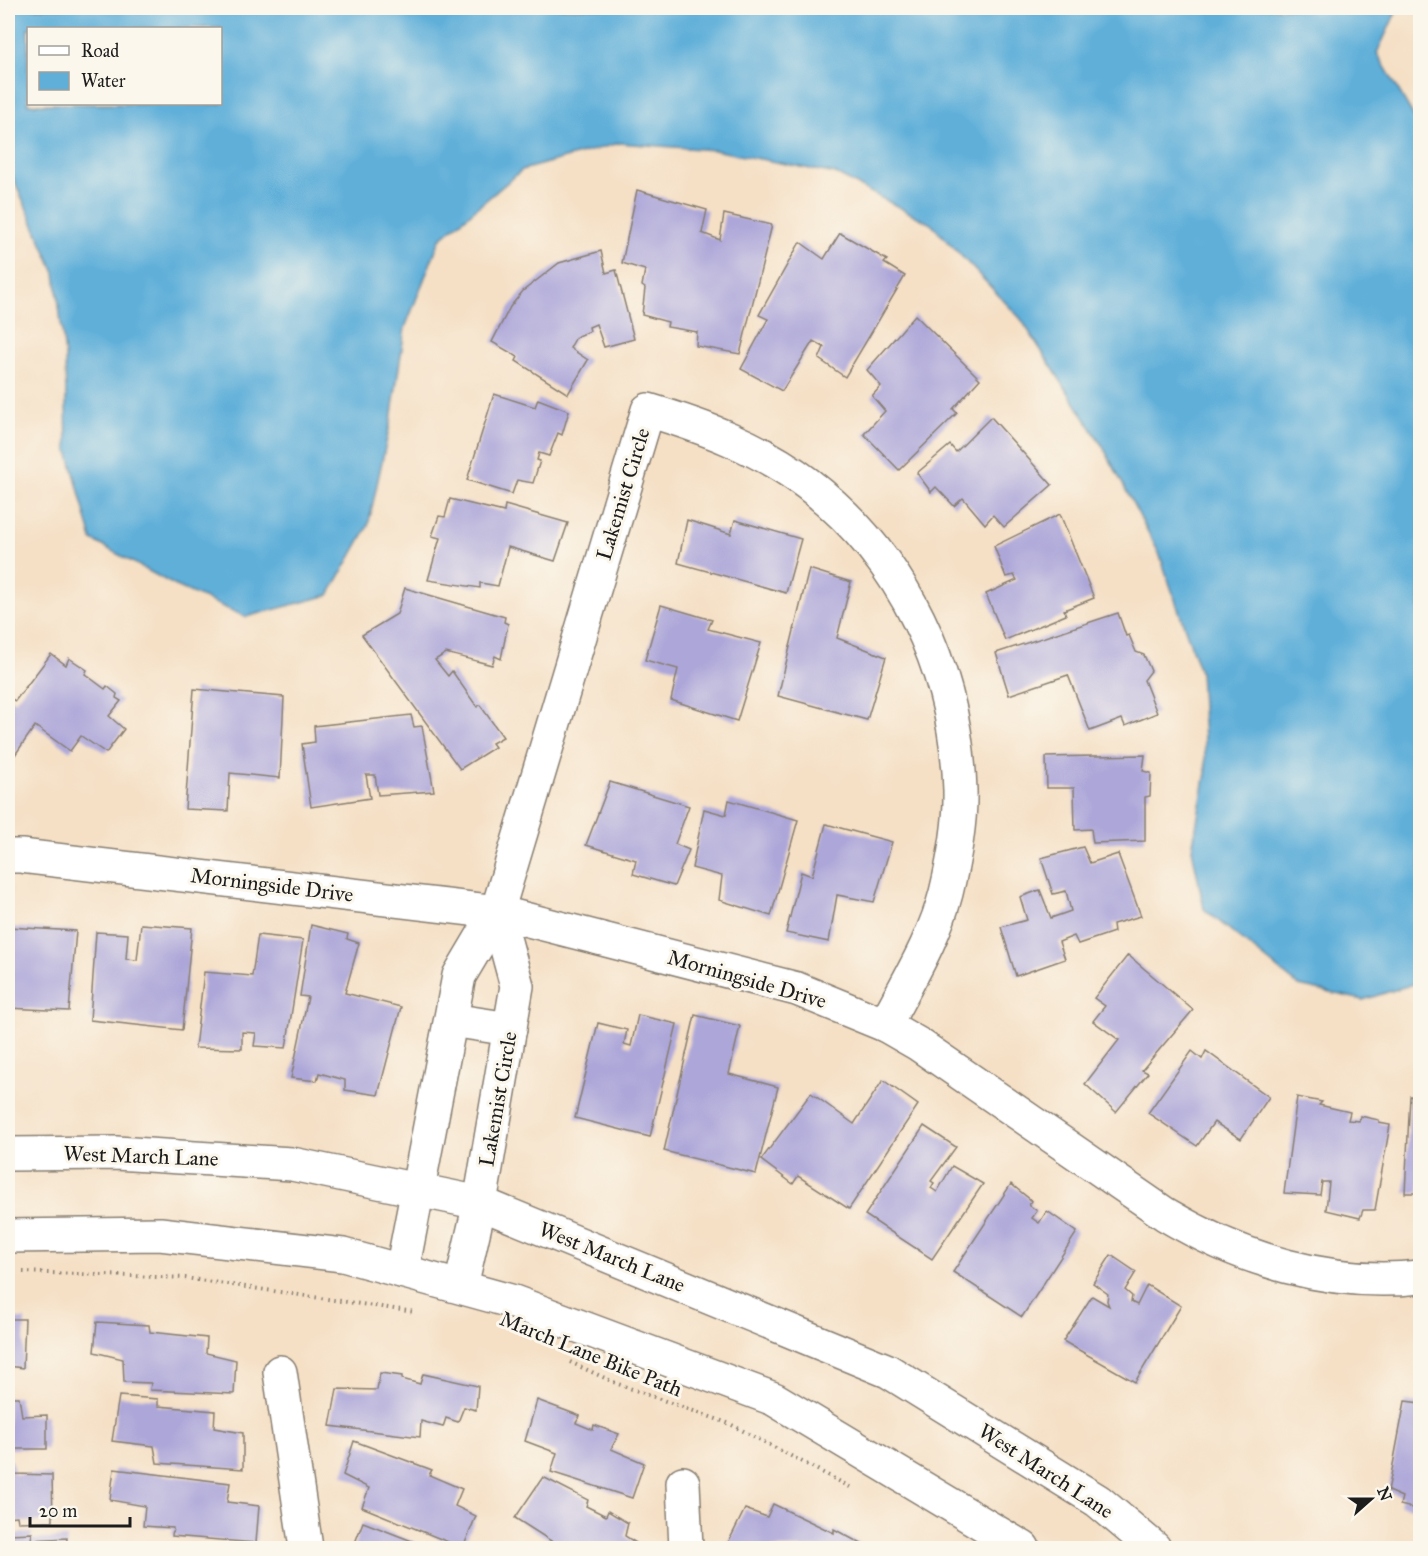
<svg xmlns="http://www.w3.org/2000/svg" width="1428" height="1556" font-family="'IM FELL Great Primer',serif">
<rect width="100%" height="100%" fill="#fbf7ec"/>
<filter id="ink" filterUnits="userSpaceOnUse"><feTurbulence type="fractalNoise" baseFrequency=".0167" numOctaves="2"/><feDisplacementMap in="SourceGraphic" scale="12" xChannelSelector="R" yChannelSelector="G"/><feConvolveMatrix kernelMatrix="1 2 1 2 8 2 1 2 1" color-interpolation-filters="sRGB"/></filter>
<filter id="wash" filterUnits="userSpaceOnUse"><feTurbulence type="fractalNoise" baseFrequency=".008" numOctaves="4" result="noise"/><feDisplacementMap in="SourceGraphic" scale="24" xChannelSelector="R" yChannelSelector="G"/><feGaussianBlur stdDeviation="1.35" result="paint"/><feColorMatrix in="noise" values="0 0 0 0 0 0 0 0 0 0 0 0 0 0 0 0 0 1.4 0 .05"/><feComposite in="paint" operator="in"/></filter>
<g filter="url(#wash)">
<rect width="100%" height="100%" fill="#f5e0c6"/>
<path fill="#5fafd9" stroke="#3e667a" stroke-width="1.5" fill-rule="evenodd" d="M8,8H1398L1377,53L1420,127V982L1363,1000L1299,986L1204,909L1192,849L1206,773L1200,672L1159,553L1102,445L1021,319L931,224L836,174L714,150L619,143L522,170L440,239L405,328L391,420L368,526L329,595L246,617L174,585L92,540L67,447L65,356L55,273L8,166ZM28,28H220V104H28Z"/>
<g id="blocks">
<g fill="#ada7d9">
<polygon points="637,190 707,210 702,233 720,240 724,214 772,225 740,354 696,346 697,332 667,327 668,322 642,315 645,288 642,286 645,270 622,263"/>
<polygon points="840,233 887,260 884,263 905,276 845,377 819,359 824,347 813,341 782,391 741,369 768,319 759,315 800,242 824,259"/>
<polygon points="601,251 606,273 616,270 634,339 604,347 596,324 589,327 590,331 576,337 570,348 588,360 568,394 516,361 518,357 492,342 510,307 523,291 559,263"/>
<polygon points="915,315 980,379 953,409 957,413 899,470 864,434 885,411 872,396 881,386 867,370"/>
<polygon points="494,394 535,407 538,399 569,411 562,435 558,433 549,456 539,453 537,460 540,461 533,483 517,480 512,494 467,480"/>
<polygon points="991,417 1052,485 1004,527 993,515 985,524 963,498 954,506 936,487 931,492 917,473 950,445 956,452"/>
<polygon points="450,499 504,512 505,505 568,523 555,561 508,547 498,586 480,583 480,588 428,580 440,538 432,536 439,516 445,517"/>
<polygon points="1060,514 1094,598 1064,610 1066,615 1005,640 986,594 1017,580 1014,575 1006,577 994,546"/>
<polygon points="687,520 731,534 735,520 801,539 786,593 678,563"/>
<polygon points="809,569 851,582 837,638 886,657 867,720 778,696"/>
<polygon points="8,573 11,592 8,592"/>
<polygon points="405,588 505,617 504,622 508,624 501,659 495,656 492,665 446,653 435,660 448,676 452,671 477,707 480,705 503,737 492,743 495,747 460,769 362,635 397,614"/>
<polygon points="661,605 712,620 708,629 761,643 737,721 671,700 678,669 645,660"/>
<polygon points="1118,613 1126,636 1129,635 1136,652 1144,655 1151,671 1144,680 1157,713 1125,726 1122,719 1090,731 1068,675 1009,695 996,653"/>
<polygon points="51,654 66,665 69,658 87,670 85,674 105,689 107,686 117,694 116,698 121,701 109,716 124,729 106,753 81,736 70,751 35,726 8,765 8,697 15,701"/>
<polygon points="194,689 284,697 280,778 230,773 228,811 185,809"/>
<polygon points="411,715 414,727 422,726 434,791 378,795 375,775 366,775 370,798 311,807 302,744 315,742 314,726"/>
<polygon points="1145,755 1143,771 1151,773 1150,796 1145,797 1145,841 1093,843 1091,829 1075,830 1074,788 1047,788 1046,757"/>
<polygon points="610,782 689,806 675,844 689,850 674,886 633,874 636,860 586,845"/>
<polygon points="729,800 798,820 771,916 719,900 722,876 692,868 704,809 726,815"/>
<polygon points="826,824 892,842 874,902 837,895 829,942 786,933 801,872 812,876"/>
<polygon points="1083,847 1090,863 1118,854 1141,916 1113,924 1114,932 1078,944 1074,936 1059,942 1065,959 1016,976 1001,927 1027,920 1020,897 1040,890 1051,918 1071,911 1066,891 1053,894 1041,858"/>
<polygon points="141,924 192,928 182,1030 90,1020 96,932 128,934 126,959 137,960"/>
<polygon points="311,925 348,934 347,939 359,943 345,993 401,1007 378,1095 345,1090 345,1080 319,1073 317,1081 291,1078 308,997 300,996"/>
<polygon points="8,927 76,931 69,1011 8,1008"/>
<polygon points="258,935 303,940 286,1048 254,1046 256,1033 242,1032 242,1049 195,1048 204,972 252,976"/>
<polygon points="1128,955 1193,1010 1142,1070 1148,1073 1116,1112 1085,1084 1119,1040 1093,1021 1105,1006 1094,998"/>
<polygon points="638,1015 677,1024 650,1137 575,1118 598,1023 627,1030 624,1044 631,1046"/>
<polygon points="695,1015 740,1026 729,1074 778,1087 756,1174 664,1151"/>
<polygon points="1192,1051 1202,1059 1206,1051 1269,1097 1241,1139 1214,1122 1197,1146 1148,1113"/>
<polygon points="883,1080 918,1105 849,1209 798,1176 793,1184 761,1160 811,1093 854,1124"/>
<polygon points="1410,1096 1420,1097 1420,1193 1405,1193"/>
<polygon points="1297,1097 1322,1102 1319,1105 1350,1112 1348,1120 1359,1121 1360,1116 1379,1120 1379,1123 1390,1125 1375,1210 1363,1210 1360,1218 1326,1210 1329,1182 1322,1182 1320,1195 1284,1193"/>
<polygon points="924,1126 956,1147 931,1181 934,1183 931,1188 937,1192 952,1166 983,1184 932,1259 865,1215"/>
<polygon points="1011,1184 1032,1201 1029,1205 1037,1211 1032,1218 1039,1223 1047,1211 1077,1232 1022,1317 953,1272"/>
<polygon points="1111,1255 1136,1272 1125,1290 1132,1296 1131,1302 1137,1305 1147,1285 1181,1306 1135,1382 1063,1341 1092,1296 1109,1306 1107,1301 1108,1294 1093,1283"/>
<polygon points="8,1319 25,1319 23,1368 8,1366"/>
<polygon points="97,1322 149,1325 150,1332 207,1338 206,1353 236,1360 234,1394 150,1390 151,1383 124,1382 123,1359 94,1352"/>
<polygon points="380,1373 402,1376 402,1379 420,1384 423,1374 478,1386 476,1410 464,1407 458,1422 446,1418 443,1427 421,1421 420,1437 330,1426 337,1389 377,1390"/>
<polygon points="119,1396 158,1399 158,1406 215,1411 214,1428 243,1433 243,1469 157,1463 154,1446 112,1441"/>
<polygon points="8,1397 19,1397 22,1416 47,1415 47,1449 8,1449"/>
<polygon points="537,1400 580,1416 576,1423 593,1430 594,1425 619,1434 611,1449 644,1463 632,1498 551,1472 557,1453 525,1441"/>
<polygon points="1405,1401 1420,1403 1420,1510 1400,1505 1402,1497 1388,1491"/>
<polygon points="354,1441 432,1470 429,1475 462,1489 455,1506 476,1516 463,1548 362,1507 369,1488 343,1475"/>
<polygon points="8,1460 12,1460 14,1474 52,1475 53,1521 18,1522 17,1516 8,1517"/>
<polygon points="114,1469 230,1483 227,1502 259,1506 256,1543 172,1536 173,1528 143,1526 145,1506 110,1500"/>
<polygon points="543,1477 588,1500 586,1506 606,1516 608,1511 628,1523 625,1536 644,1548 558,1548 559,1546 515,1518"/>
<polygon points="773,1504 834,1533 834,1529 869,1548 737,1548 728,1543 745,1509 767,1517"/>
<polygon points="363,1522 430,1548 353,1548"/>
<polygon points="32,1533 31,1540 67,1538 66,1548 8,1548 8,1534"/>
<polygon points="136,1543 174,1544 174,1548 136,1548"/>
</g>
</g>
</g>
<g filter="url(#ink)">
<use href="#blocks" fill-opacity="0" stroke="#887e71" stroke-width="1.5"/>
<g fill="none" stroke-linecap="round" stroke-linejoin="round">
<g stroke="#887e71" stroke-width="36">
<g id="minor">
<path d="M8,856H21L497,912L797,989L885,1025L918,1044L1165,1214C1242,1260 1330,1287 1420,1277"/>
<polyline points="451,1020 510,1029"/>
<path d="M402,1271L459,976L497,912L648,410C704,427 760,447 808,484C904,558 956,670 960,790C961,824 954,860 946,893C934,940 907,982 885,1025"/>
<polyline points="461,1286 480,1203 517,986 497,912"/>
<polyline points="280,1372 306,1548"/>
<polyline points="683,1483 686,1548"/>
</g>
</g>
<g stroke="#887e71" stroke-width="36">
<g id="major">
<polyline points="8,1154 116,1153 292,1164 480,1203 888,1371 1098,1501 1154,1548"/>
<polyline points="8,1236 160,1234 343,1255 514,1302 774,1399 1023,1548"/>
</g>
</g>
<g stroke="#887e71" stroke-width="4" stroke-dasharray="1.5 4.5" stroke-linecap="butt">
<polyline points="23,1272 185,1278 415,1312"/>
<polyline points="570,1362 618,1384 730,1424 850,1487"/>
</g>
<use href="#minor" stroke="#fff" stroke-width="33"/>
<use href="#major" stroke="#fff" stroke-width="33"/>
</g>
</g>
<g text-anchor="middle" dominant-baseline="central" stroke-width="6" stroke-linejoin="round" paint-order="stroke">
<g font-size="21" fill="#1c1c1c" stroke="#fbf7ec">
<text transform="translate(623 494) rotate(-73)">Lakemist Circle</text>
<text transform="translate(272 885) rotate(7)">Morningside Drive</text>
<text transform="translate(747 979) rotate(16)">Morningside Drive</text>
<text transform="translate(498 1099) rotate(-80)">Lakemist Circle</text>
<text transform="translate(141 1156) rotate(2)">West March Lane</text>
<text transform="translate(612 1257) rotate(22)">West March Lane</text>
<text transform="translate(591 1354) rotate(22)">March Lane Bike Path</text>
<text transform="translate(1046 1471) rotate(33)">West March Lane</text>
</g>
</g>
<rect width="1428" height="1556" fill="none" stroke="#fbf7ec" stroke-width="30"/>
<rect x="27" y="27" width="195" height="78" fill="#fbf7ec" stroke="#a29f99" stroke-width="1.5"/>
<rect x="39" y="46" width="30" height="9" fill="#ffffff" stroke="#a29f99" stroke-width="1.5"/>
<text x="81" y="57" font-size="18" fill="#1c1c1c">Road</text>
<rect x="39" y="72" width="30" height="18" fill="#5fafd9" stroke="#a29f99" stroke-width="1.5"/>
<text x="81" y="87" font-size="18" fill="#1c1c1c">Water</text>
<g transform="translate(1371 1499) rotate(69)" stroke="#fbf7ec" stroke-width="4.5" paint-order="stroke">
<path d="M0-4.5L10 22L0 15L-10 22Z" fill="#1c1c1c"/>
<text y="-9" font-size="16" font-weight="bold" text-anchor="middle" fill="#1c1c1c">N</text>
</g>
<path d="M30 1517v9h100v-9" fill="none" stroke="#1c1c1c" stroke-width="3"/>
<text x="39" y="1517" font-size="18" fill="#1c1c1c" stroke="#fbf7ec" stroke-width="4.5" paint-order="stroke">20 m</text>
</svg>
